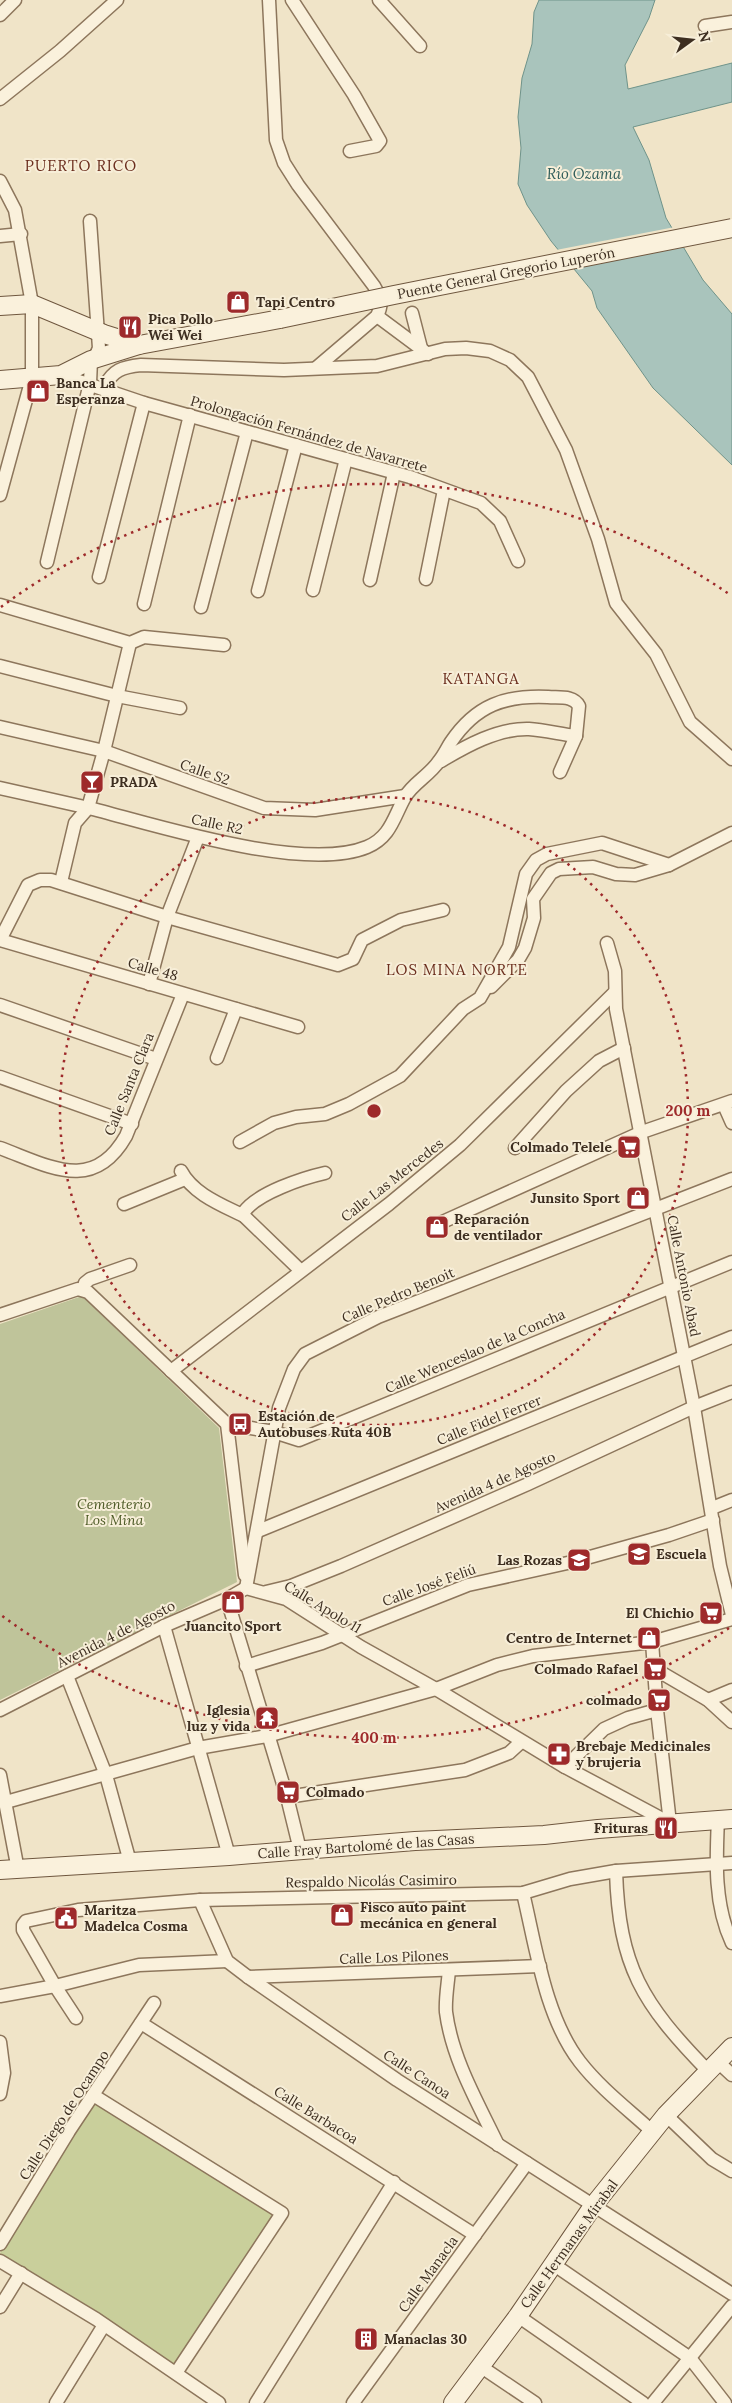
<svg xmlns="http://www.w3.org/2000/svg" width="732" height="2403" font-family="Lora,serif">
<rect width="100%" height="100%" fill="#f0e4c8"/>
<polygon fill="#c9cf9b" points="96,2100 274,2214 174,2364 0,2258 0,2253"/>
<polygon fill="#bfc49a" points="82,1296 219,1428 237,1582 0,1700 0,1324"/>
<polygon fill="#a9c4bc" stroke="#6f938a" points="539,0 655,0 649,18 625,65 628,89 732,63 732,102 633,127 649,160 666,218 703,280 732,314 732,465 653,388 597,308 592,291 551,241 527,205 518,184 521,148 518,117 522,78 532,44 534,12"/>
<polygon fill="#f0e4c8" points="675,227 686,247 571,269 556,250"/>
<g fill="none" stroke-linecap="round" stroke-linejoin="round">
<g stroke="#8d765c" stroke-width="15">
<g id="street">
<path d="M269,0L276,140L284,163L298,185L374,286C381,298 383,304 377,316L316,368"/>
<polyline points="292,0 354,95 380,141 376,146 350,151"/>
<polyline points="379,0 420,46"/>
<polyline points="0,15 15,0"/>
<polyline points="705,26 732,22"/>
<polyline points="0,99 60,51 117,0"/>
<polyline points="0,181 15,210 32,304 32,378 0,495"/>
<polyline points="0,236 21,234"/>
<polyline points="412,313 421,348"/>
<polyline points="377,316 428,354"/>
<polyline points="61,375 144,403 410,477 481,503 500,521 518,561"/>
<path d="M104,387C113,370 122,367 141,365L284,370L377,366L445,349L466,348L490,351L510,360L528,377L566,450L598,539L616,603L656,654L690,722L732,759"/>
<polyline points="47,562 90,383 91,360 96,355 99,348 90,221"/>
<polyline points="99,577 144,403"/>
<polyline points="426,579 444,490"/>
<polyline points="370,580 394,473"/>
<polyline points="313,590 346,459"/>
<polyline points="258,591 296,445"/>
<polyline points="144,604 190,415"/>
<polyline points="0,605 130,643 144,637 224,645"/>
<polyline points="201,607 247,432"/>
<polyline points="0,666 117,696 180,708"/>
<polyline points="0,727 104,751 264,808 315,810 405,796"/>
<path d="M441,761C466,746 498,728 529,729C544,730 560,734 576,736"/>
<path d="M0,788C30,795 59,801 89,808C156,825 304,873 367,847C391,837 394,816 405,797C413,783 430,775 439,761C444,755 447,748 451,742C476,705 505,695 548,697C559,698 573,695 579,706L576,736L560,772"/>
<polyline points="61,882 75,823 88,808 104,751 130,643"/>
<polyline points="0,940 28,885 40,880 51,880 167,917 338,965 353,959 362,940 401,920 443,910"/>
<polyline points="0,940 298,1027"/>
<polyline points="607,943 615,971 616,1009 694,1407 720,1566 732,1615"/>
<polyline points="149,984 167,917 198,837"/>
<polyline points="491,987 518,960 525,948 534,918 533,899 551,873 559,869 593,867 616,874 635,875 669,865"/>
<polyline points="0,1005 156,1059"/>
<polyline points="217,1058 236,1009"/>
<polyline points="0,1077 132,1124"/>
<polyline points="724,1105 732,1123"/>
<polyline points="240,1142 274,1123 296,1117 325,1114 349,1104 400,1076 463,1009 480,998 509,947 526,874 536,860 547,854 602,843 669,865 732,833"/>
<path d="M0,1148C49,1166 93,1194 126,1136L183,994"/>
<polyline points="515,1148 566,1091 599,1061 624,1048"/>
<path d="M181,1171C193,1194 222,1205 244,1216"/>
<polyline points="124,1204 185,1179"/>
<polyline points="438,1224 642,1132 732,1101"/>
<path d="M300,1270L244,1216V1212C257,1193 303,1178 325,1173"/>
<polyline points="83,1290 85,1283 90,1279 130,1265"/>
<polyline points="0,1315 78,1289 88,1292 227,1424 245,1575"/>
<polyline points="171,1371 389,1204 460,1145 615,992"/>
<polyline points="227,1424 274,1432 299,1440 732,1262"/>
<polyline points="712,1508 732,1500"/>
<polyline points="258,1531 732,1337"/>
<polyline points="246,1588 279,1408 294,1369 305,1354 378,1317 732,1179"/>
<polyline points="246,1588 286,1599 361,1647 436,1689 565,1767 670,1823"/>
<polyline points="266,1592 291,1586 341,1566 528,1484 694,1407 732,1392"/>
<polyline points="227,1599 287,1797 300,1850"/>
<polyline points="164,1626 229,1856"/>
<polyline points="652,1642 657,1710 670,1823"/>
<polyline points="246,1666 322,1643 468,1585 572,1562 669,1535 713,1520"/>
<polyline points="655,1669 708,1700 732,1722"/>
<polyline points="67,1676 106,1775 130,1862"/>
<polyline points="708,1700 732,1690"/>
<polyline points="0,1710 164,1626 227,1599 246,1588"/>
<polyline points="565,1767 604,1729 628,1718 657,1710"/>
<polyline points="0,1775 18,1870"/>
<polyline points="287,1797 465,1770 509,1753 521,1742"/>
<polyline points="6,1802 198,1748 267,1736 436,1689 497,1665 533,1656 652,1642 732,1619"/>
<path d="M718,1819C716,1861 714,1905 732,1943"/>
<path d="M616,1871C619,1967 642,2003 708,2071"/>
<path d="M523,1893C536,1947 545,2017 580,2062C601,2089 629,2110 654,2133"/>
<polyline points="200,1900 227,1961 248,1977 397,2080 732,2294"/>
<path d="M449,1970C448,1983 445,1999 446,2012C452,2059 478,2103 498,2145"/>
<polyline points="248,1977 540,1966"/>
<polyline points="0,1996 55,1986 139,1965 227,1961"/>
<polyline points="76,2018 55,1986 23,1930 23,1925 26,1921 78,1910 200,1900 523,1893 570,1879 616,1871 732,1863"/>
<polyline points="141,2023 475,2235"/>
<polyline points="0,2042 4,2073 0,2094"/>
<polyline points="717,2061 732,2075"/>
<polyline points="93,2095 282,2213 176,2373"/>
<polyline points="666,2115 712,2159 732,2171"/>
<polyline points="0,2244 69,2131 154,2003"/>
<polyline points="0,2261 96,2319 219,2403"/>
<polyline points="553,2264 690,2358 725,2403"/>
<polyline points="0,2307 21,2273"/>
<polyline points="518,2316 643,2403"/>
<polyline points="480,2366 535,2403"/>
<polyline points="56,2403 104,2325"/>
<polyline points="256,2403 394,2182"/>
<polyline points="353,2403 527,2163"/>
<polyline points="653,2403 732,2306"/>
</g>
</g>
<g stroke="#6f573f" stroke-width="20">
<g id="secondary">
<polyline points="0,306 32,304 104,334 139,345"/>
<polyline points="0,380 61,375 91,360 139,345 280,319"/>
<polyline points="0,1870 229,1856 415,1841 544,1835 598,1829 732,1819"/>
<polyline points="453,2403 518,2316 593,2206 666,2115 732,2047"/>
</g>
</g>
<use href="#street" stroke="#faf1dc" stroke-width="12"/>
<use href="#secondary" stroke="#faf1dc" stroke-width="18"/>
<g stroke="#6f573f" stroke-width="20" stroke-linecap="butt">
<polyline id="secondary-bridge" points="280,319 394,295 732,228"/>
</g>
<use href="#secondary-bridge" stroke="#faf1dc" stroke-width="18"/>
</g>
<g fill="none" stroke="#9e2a2b" stroke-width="2.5" stroke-dasharray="2.5 5">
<circle cx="374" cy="1111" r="314"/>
<path d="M729 1628A627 627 0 0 1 1 1615M1 607A627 627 0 0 1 729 594"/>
</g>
<defs>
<g id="shop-square" transform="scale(1.25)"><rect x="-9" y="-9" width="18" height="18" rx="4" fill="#9e2a2b" stroke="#f7eed8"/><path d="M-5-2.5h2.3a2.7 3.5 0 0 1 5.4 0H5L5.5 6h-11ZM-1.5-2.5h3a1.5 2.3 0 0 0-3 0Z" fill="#fff"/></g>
<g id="restaurant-square" transform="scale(1.25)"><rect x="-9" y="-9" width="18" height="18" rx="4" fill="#9e2a2b" stroke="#f7eed8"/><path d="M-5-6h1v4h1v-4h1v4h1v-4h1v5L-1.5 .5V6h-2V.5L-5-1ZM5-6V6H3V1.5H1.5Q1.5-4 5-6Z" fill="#fff"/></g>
<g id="bar-square" transform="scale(1.25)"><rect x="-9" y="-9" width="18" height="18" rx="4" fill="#9e2a2b" stroke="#f7eed8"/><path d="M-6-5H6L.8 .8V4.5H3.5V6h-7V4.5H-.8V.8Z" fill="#fff"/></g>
<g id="supermarket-square" transform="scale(1.25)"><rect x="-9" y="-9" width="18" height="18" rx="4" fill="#9e2a2b" stroke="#f7eed8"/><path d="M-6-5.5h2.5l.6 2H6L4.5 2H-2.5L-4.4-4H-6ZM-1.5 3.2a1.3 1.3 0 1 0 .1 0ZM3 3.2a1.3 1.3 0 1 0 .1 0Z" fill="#fff"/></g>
<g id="bus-square" transform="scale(1.25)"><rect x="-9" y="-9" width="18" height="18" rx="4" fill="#9e2a2b" stroke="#f7eed8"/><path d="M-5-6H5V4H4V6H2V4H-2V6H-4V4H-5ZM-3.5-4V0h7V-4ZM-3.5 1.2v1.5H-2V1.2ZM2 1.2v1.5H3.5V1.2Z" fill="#fff"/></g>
<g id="school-square" transform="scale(1.25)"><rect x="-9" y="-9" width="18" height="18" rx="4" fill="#9e2a2b" stroke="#f7eed8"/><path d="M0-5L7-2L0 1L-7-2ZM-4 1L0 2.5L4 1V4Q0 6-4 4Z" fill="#fff"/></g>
<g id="temple-square" transform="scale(1.25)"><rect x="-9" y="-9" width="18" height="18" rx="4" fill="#9e2a2b" stroke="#f7eed8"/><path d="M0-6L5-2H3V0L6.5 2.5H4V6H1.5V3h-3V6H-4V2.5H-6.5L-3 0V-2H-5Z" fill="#fff"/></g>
<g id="pharmacy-square" transform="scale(1.25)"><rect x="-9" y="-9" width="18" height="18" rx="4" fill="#9e2a2b" stroke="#f7eed8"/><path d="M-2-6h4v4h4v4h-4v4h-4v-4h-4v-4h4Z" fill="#fff"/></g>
<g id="civic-square" transform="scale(1.25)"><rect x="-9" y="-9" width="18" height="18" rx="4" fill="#9e2a2b" stroke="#f7eed8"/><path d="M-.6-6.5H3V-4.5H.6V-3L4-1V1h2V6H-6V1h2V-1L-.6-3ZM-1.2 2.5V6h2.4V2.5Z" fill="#fff"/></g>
<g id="building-square" transform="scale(1.25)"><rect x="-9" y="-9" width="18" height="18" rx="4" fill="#9e2a2b" stroke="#f7eed8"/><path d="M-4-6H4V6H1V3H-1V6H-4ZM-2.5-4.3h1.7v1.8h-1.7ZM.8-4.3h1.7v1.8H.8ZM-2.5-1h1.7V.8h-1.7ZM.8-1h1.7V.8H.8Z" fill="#fff"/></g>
</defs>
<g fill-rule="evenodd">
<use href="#shop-square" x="238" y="302"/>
<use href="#restaurant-square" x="130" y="327"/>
<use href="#shop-square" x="38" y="391"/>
<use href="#bar-square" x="92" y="782"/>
<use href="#supermarket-square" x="629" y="1147"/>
<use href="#shop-square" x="638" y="1198"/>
<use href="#shop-square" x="437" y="1227"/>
<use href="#bus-square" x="240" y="1424"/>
<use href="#school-square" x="639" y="1554"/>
<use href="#school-square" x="579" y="1560"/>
<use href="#shop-square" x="233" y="1602"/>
<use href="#supermarket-square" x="711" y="1613"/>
<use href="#shop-square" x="649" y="1638"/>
<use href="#supermarket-square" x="655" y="1669"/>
<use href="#supermarket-square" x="659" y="1700"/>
<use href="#temple-square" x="267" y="1718"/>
<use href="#pharmacy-square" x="559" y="1754"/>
<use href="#supermarket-square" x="288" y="1792"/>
<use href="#restaurant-square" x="666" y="1828"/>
<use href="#shop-square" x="342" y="1915"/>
<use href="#civic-square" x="66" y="1918"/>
<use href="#building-square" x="366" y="2339"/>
</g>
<g text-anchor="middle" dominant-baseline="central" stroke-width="4" stroke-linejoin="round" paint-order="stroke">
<g font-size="14" fill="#3d2e20" stroke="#f7eed8">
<text transform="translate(506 273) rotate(-11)">Puente General Gregorio Luperón</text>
<text transform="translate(309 434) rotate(16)">Prolongación Fernández de Navarrete</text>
<text transform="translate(205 772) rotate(19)">Calle S2</text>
<text transform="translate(217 824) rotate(12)">Calle R2</text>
<text transform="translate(153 969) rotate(16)">Calle 48</text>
<text transform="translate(129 1084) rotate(-68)">Calle Santa Clara</text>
<text transform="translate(392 1180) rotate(-38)">Calle Las Mercedes</text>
<text transform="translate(684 1276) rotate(79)">Calle Antonio Abad</text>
<text transform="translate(398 1295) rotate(-23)">Calle Pedro Benoit</text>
<text transform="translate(475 1351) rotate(-23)">Calle Wenceslao de la Concha</text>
<text transform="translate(489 1420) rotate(-22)">Calle Fidel Ferrer</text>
<text transform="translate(495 1482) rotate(-24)">Avenida 4 de Agosto</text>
<text transform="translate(429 1585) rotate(-20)">Calle José Feliú</text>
<text transform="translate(323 1607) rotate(31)">Calle Apolo 11</text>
<text transform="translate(116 1634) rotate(-27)">Avenida 4 de Agosto</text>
<text transform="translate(366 1846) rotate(-4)">Calle Fray Bartolomé de las Casas</text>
<text transform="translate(371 1881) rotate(-1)">Respaldo Nicolás Casimiro</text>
<text transform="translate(394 1957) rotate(-2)">Calle Los Pilones</text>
<text transform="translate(417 2074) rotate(33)">Calle Canoa</text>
<text transform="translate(64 2115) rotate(-57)">Calle Diego de Ocampo</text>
<text transform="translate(316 2115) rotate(32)">Calle Barbacoa</text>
<text transform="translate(569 2244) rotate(-54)">Calle Hermanas Mirabal</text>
<text transform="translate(428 2274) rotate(-54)">Calle Manacla</text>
</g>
<g font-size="14" font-weight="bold" fill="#3d2e20" stroke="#f7eed8" text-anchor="start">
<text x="256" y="302">Tapi Centro</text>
<text x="148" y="319">Pica Pollo<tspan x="148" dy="16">Wei Wei</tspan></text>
<text x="56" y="383">Banca La<tspan x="56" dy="16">Esperanza</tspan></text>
<text x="110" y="782">PRADA</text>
<text x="612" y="1147" text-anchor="end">Colmado Telele</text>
<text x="620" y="1198" text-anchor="end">Junsito Sport</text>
<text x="454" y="1219">Reparación<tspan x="454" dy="16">de ventilador</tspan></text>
<text x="258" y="1416">Estación de<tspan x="258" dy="16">Autobuses Ruta 40B</tspan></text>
<text x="656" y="1554">Escuela</text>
<text x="562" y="1560" text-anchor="end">Las Rozas</text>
<text x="694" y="1613" text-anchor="end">El Chichio</text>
<text x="233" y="1626" text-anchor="middle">Juancito Sport</text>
<text x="632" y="1638" text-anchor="end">Centro de Internet</text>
<text x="638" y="1669" text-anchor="end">Colmado Rafael</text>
<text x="642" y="1700" text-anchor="end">colmado</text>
<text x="250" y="1710" text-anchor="end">Iglesia<tspan x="250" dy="16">luz y vida</tspan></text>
<text x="576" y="1746">Brebaje Medicinales<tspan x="576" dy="16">y brujeria</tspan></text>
<text x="306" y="1792">Colmado</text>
<text x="648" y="1828" text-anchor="end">Frituras</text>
<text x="360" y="1907">Fisco auto paint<tspan x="360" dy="16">mecánica en general</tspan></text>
<text x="84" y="1910">Maritza<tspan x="84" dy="16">Madelca Cosma</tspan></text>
<text x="384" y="2339">Manaclas 30</text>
</g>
<g font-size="14" font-style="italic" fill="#4d5a26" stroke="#f7eed8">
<text x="114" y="1504">Cementerio<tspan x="114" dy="16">Los Mina</tspan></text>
</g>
<g font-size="15" letter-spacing="1" fill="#6b2e1e" stroke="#f7eed8">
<text x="81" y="165">PUERTO RICO</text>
<text x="481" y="678">KATANGA</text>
<text x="457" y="969">LOS MINA NORTE</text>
</g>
<g font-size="15" font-style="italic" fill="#2f5d5a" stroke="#f7eed8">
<text x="584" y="173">Río Ozama</text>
</g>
</g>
<circle cx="374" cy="1111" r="8" fill="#9e2a2b" stroke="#f7eed8" stroke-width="2.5"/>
<g font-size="15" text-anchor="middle" font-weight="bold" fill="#9e2a2b" stroke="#f7eed8" stroke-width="4" stroke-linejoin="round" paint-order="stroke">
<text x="688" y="1116">200 m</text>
<text x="374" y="1743">400 m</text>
</g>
<g transform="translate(692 40) rotate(75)" stroke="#f7eed8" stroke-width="4" paint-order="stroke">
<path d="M0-4L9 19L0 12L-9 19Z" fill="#3d2e20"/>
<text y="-8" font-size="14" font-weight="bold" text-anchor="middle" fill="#3d2e20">N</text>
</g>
</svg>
